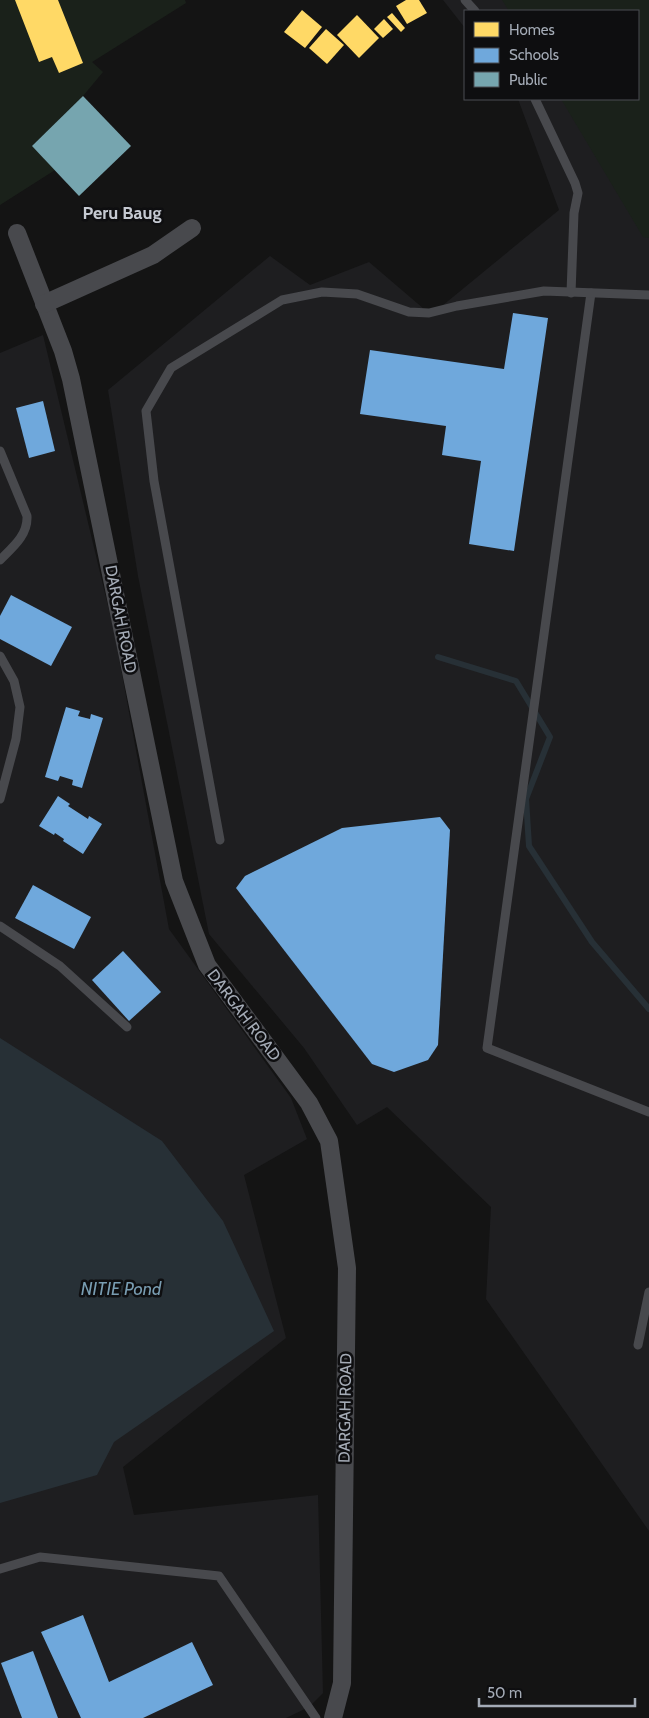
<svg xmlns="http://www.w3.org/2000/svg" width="649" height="1718" font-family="Cabin,sans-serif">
<rect width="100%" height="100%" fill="#141414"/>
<g fill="#1e1e20">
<polygon points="443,0 649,0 649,1531 486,1299 491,1207 387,1107 357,1125 304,1048 209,934 138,576 108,390 270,256 310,285 369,262 431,315 559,210 518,99 638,99 638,11 465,11 465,28"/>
<polygon points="43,335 114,631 169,929 291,1098 307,1139 244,1175 286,1338 123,1467 134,1515 318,1495 323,1693 309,1707 286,1718 0,1718 0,353"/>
</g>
<g fill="#1a211a">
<polygon points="0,0 185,0 186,3 92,62 103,72 83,96 32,146 55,170 0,205"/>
<polygon points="502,0 649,0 649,238 643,237 561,99 638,99 638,11 509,11"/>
</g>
<polygon fill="#273036" points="0,1038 162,1141 223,1221 274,1331 114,1442 97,1475 0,1503"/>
<g fill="#ffd966">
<polygon points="15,0 58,0 83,63 59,73 52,57 39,62"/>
<polygon points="406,0 419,0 427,13 407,24 396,6"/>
<polygon points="302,10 322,27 305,48 284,32"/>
<polygon points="392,13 405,28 401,32 387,17"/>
<polygon points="357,15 379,38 359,58 337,35"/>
<polygon points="384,19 393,29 383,38 374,29"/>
<polygon points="326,29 344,45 327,64 309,48"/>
</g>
<g fill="#6fa8dc">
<polygon points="513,313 548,318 514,551 469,544 481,461 442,455 446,426 360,414 370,350 504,369"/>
<polygon points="43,401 55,451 29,458 16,408"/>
<polygon points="11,595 72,627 51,666 0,639 0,616"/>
<polygon points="66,707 80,711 78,716 90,719 91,714 103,718 82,788 72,785 73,780 60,776 58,781 45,777"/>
<polygon points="58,796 70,804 68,806 88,819 89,816 102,824 83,854 63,841 64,839 55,833 54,835 39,826"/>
<polygon points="440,817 450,830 438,1045 428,1060 394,1072 372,1064 236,888 245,876 342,828"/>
<polygon points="33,885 91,917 74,949 15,918"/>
<polygon points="123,951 161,992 129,1021 92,980"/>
<polygon points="83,1615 109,1682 192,1642 213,1685 143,1718 81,1718 41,1632"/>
<polygon points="33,1651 58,1718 22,1718 1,1663"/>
</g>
<polygon fill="#76a5af" points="83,96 131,146 79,196 32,146"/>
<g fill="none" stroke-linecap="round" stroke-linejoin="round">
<polyline stroke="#273036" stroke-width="6" points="438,657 516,681 550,737 526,799 529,846 592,942 649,1009"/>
<g stroke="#48494d" stroke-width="9">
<polyline points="465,0 475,11"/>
<polyline points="535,99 575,183 578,193 574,213 571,293"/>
<polyline points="591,293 487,1048 649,1112"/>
<path d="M0,451L27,516C28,535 13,547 0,560"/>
<polyline points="0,656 14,681 20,707 16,739 0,799"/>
<polyline points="220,840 154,481 146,411 171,368 282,300 322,292 357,294 409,312 429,313 457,306 544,291 649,295"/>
<polyline points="0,926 60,966 127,1027"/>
<polyline points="638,1345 649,1292"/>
<polyline points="0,1569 40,1557 219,1576 316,1718"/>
</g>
<g stroke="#48494d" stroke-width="18">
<polyline points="17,233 63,351 71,379 174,881 207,965 309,1103 329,1141 347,1268 342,1683 333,1718"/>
<polyline points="44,304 153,255 192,228"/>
</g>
</g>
<g text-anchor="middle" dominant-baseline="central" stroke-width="5" stroke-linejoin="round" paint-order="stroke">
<g font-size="16" fill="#a4abb6" stroke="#0e0e10">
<text transform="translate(121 619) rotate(79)">DARGAH ROAD</text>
<text transform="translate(244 1015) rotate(53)">DARGAH ROAD</text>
<text transform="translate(345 1408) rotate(-89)">DARGAH ROAD</text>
</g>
<g font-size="18" font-weight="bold" fill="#c5c9d1" stroke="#0e0e10">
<text x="122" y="213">Peru Baug</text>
</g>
<g font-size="18" font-style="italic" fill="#799db2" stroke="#0e0e10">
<text x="121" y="1289">NITIE Pond</text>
</g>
</g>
<rect x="464" y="10" width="175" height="90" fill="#0e0e10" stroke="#4a4d52"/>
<rect x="474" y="22" width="25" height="15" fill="#ffd966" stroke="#4a4d52"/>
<text x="509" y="35" font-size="15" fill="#a4abb6">Homes</text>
<rect x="474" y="48" width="25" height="15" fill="#6fa8dc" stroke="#4a4d52"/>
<text x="509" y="60" font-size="15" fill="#a4abb6">Schools</text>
<rect x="474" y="72" width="25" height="15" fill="#76a5af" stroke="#4a4d52"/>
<text x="509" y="85" font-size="15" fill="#a4abb6">Public</text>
<path d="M479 1698v8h156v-8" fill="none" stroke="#a4abb6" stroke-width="2.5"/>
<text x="487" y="1698" font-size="15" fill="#a4abb6" stroke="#0e0e10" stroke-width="4" paint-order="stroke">50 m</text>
</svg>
